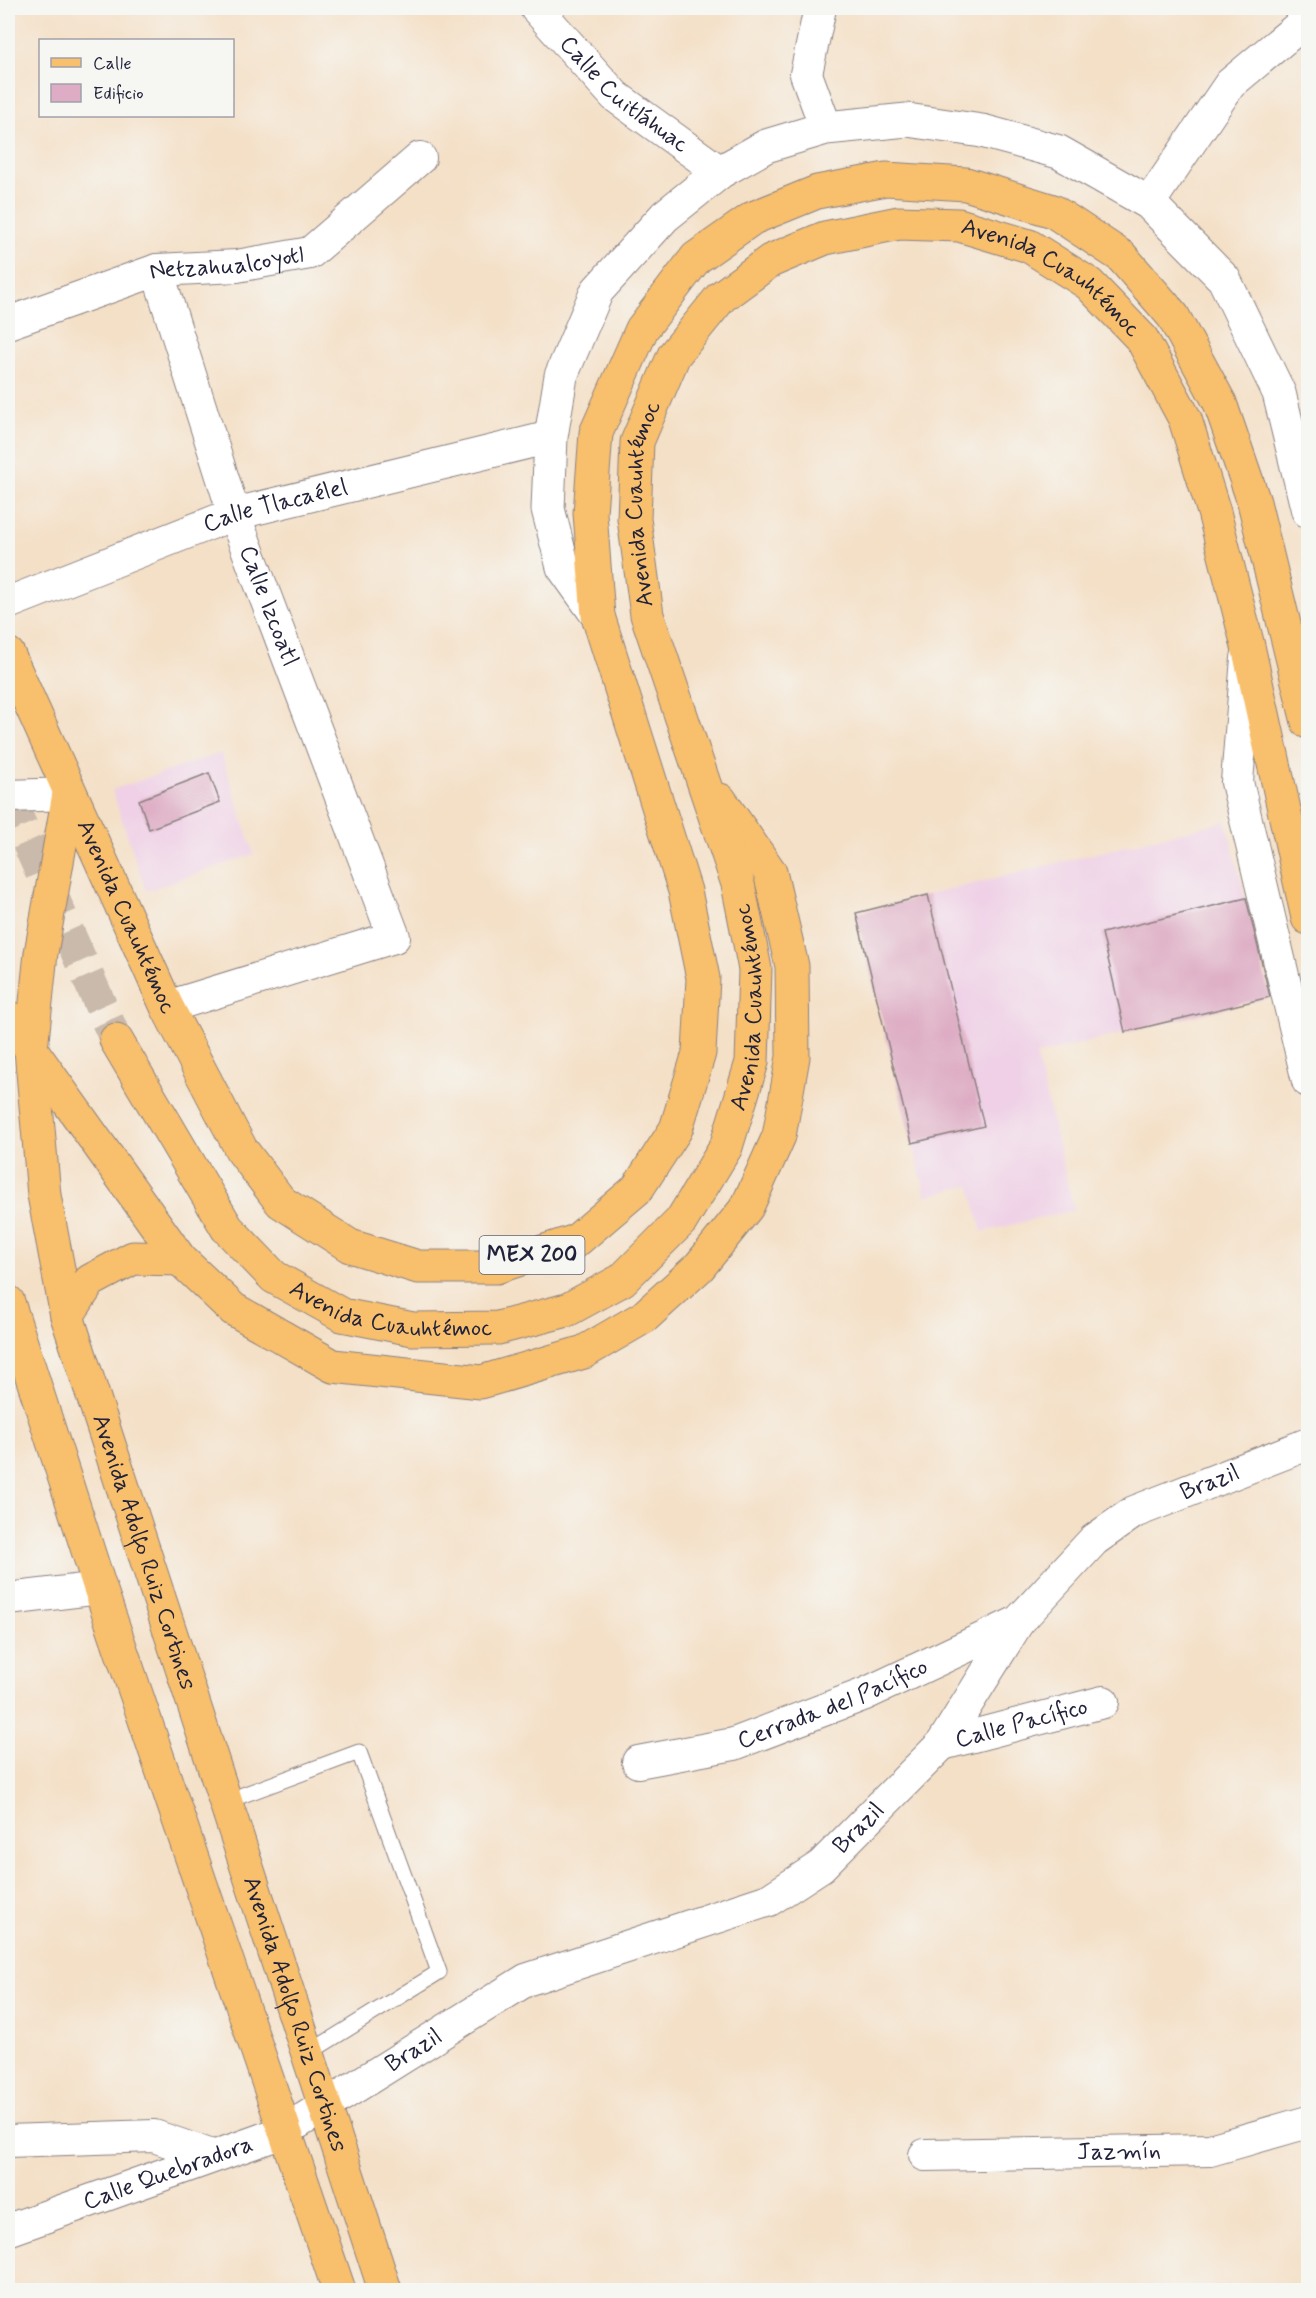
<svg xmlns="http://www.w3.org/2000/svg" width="1316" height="2298" font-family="Mynerve,sans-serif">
<rect width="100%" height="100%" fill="#f6f6f2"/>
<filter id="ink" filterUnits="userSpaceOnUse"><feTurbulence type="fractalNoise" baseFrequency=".0167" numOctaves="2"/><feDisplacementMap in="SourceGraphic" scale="12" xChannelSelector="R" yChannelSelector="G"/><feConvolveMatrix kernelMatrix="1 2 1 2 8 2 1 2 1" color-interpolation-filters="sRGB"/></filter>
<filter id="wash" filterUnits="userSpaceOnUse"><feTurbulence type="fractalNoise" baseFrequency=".008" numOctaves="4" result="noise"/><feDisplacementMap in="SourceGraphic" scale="24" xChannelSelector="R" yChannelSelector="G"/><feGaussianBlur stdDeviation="1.35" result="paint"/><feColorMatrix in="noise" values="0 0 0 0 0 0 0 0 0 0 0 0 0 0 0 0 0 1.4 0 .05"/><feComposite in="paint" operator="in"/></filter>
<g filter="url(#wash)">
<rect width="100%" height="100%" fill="#f4e0c7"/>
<g fill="#efd0e6">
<polygon points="221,753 254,854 146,891 112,790"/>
<polygon points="1226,821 1270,997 1036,1055 1074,1210 982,1232 970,1185 926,1196 856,913"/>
</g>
<g id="blocks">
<g fill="#deadc5">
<polygon points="209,773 220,802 149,829 139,800"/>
<polygon points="928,895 984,1126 912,1143 856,913"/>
<polygon points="1246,898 1270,997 1125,1032 1102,933"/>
</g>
</g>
</g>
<g filter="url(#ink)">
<use href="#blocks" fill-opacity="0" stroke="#8b8181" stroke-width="1.5"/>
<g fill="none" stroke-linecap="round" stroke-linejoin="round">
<polyline stroke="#cabaab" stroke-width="33" stroke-dasharray="33 16" stroke-linecap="butt" points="8,797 116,1040"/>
<g stroke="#8b8181" stroke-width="17">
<polyline id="service" points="224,1802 359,1752 439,1972 307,2054"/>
</g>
<g stroke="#8b8181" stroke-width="34">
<g id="minor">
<path id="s1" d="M536,8L615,96L720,172"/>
<polyline points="820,8 806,74 826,128"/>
<polyline points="1149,203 1230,84 1308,19"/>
<path id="s2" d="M157,270L234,514L394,937L167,1007"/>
<path id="s3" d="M8,323L157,270L237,266L310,253L420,158"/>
<path id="s4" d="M8,603L234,514L551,437"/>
<polyline points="1247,658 1237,782 1308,1081"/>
<polyline points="8,796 69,794"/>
<polyline points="8,1599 100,1588"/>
<path id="s5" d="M942,1744L1103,1702"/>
<path id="s6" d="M638,1762L734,1744L865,1694L1018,1622"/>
<polyline points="8,2141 154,2136 212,2156"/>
<path id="s7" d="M925,2155L1210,2150L1308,2122"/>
<path id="s8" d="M8,2230L283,2132L526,1980L769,1900L821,1866L942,1744L1018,1622L1094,1540L1134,1512L1308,1444"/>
</g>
</g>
<g stroke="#8b8181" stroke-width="35">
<polyline id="tertiary" points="598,616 563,567 548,509 551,437 561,376 597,291 665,216 720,172 766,146 826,128 907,120 982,131 1059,152 1149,203 1224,279 1279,393 1308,511"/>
</g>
<g stroke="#8b8181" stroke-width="35">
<g id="primary">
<path id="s9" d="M8,654L167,1007L241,1149L281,1202L350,1246L418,1267H496L576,1241L637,1189L676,1129L699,1053L703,978L685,891L598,616L590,513L596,433L642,329L696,258L753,218L817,192L886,179L966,184L1053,211L1121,256L1173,316L1220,403L1254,502L1308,722"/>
<path id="s10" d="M69,794L41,953L31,1050L44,1195L67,1316L385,2290"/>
<polyline points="8,1017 180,1259 233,1309 333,1366 481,1382 584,1352 644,1317 699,1267 747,1207 779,1136 793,1057 792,966 770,872 720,800"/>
<path id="s11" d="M116,1040L227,1228L274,1277L342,1315L413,1329L498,1328L567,1310L622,1280L681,1221L726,1147L752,1062L755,969L738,884L647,615L634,519L637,442L674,355L721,297L770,261L825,238L899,223L959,225L1029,246L1089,284L1142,339L1185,419L1214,512L1248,646L1308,918"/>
<polyline points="8,1302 100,1588 339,2290"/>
<polyline points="67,1316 90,1281 133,1258 180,1259"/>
</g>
</g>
<use href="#service" stroke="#fff" stroke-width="15"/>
<use href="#minor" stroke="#fff" stroke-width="32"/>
<use href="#tertiary" stroke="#fff" stroke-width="33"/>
<use href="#primary" stroke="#f8bf6c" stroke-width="33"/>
</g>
</g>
<g text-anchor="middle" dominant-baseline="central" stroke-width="6" stroke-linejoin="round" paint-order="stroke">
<rect fill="#f6f6f2" stroke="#626272" stroke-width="1.5" x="479.5" y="1236" width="105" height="38" rx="4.5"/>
<g font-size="22" font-weight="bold" fill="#22223b">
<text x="532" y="1255">MEX 200</text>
</g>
<g font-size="24" fill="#22223b" stroke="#f6f6f2">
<text stroke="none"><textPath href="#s1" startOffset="124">Calle Cuitláhuac</textPath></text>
<text stroke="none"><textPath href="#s3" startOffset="228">Netzahualcoyotl</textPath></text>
<text stroke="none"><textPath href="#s11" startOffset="2085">Avenida Cuauhtémoc</textPath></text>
<text stroke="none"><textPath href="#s11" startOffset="1491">Avenida Cuauhtémoc</textPath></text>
<text stroke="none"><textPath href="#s4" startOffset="285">Calle Tlacaélel</textPath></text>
<text stroke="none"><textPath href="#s2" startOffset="354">Calle Izcoatl</textPath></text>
<text stroke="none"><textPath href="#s9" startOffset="288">Avenida Cuauhtémoc</textPath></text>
<text stroke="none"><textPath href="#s11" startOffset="969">Avenida Cuauhtémoc</textPath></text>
<text stroke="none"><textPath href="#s11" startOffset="411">Avenida Cuauhtémoc</textPath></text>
<text stroke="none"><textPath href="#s8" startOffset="1454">Brazil</textPath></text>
<text stroke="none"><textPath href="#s10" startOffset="776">Avenida Adolfo Ruiz Cortines</textPath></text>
<text stroke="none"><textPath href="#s6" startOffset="204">Cerrada del Pacífico</textPath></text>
<text stroke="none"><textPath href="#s5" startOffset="82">Calle Pacífico</textPath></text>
<text stroke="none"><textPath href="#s8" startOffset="950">Brazil</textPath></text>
<text stroke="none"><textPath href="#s10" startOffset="1262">Avenida Adolfo Ruiz Cortines</textPath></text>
<text stroke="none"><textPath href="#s8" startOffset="446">Brazil</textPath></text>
<text stroke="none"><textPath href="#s7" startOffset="194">Jazmín</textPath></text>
<text stroke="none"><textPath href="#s8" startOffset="170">Calle Quebradora</textPath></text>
</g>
</g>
<rect width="1316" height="2298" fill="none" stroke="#f6f6f2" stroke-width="30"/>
<rect x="39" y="39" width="195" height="78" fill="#f6f6f2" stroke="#a1a1a9" stroke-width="1.5"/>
<rect x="51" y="58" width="30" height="9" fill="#f8bf6c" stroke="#a1a1a9" stroke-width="1.5"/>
<text x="93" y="69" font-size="18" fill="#22223b">Calle</text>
<rect x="51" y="84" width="30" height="18" fill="#deadc5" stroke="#a1a1a9" stroke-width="1.5"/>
<text x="93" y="99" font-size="18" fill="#22223b">Edificio</text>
</svg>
